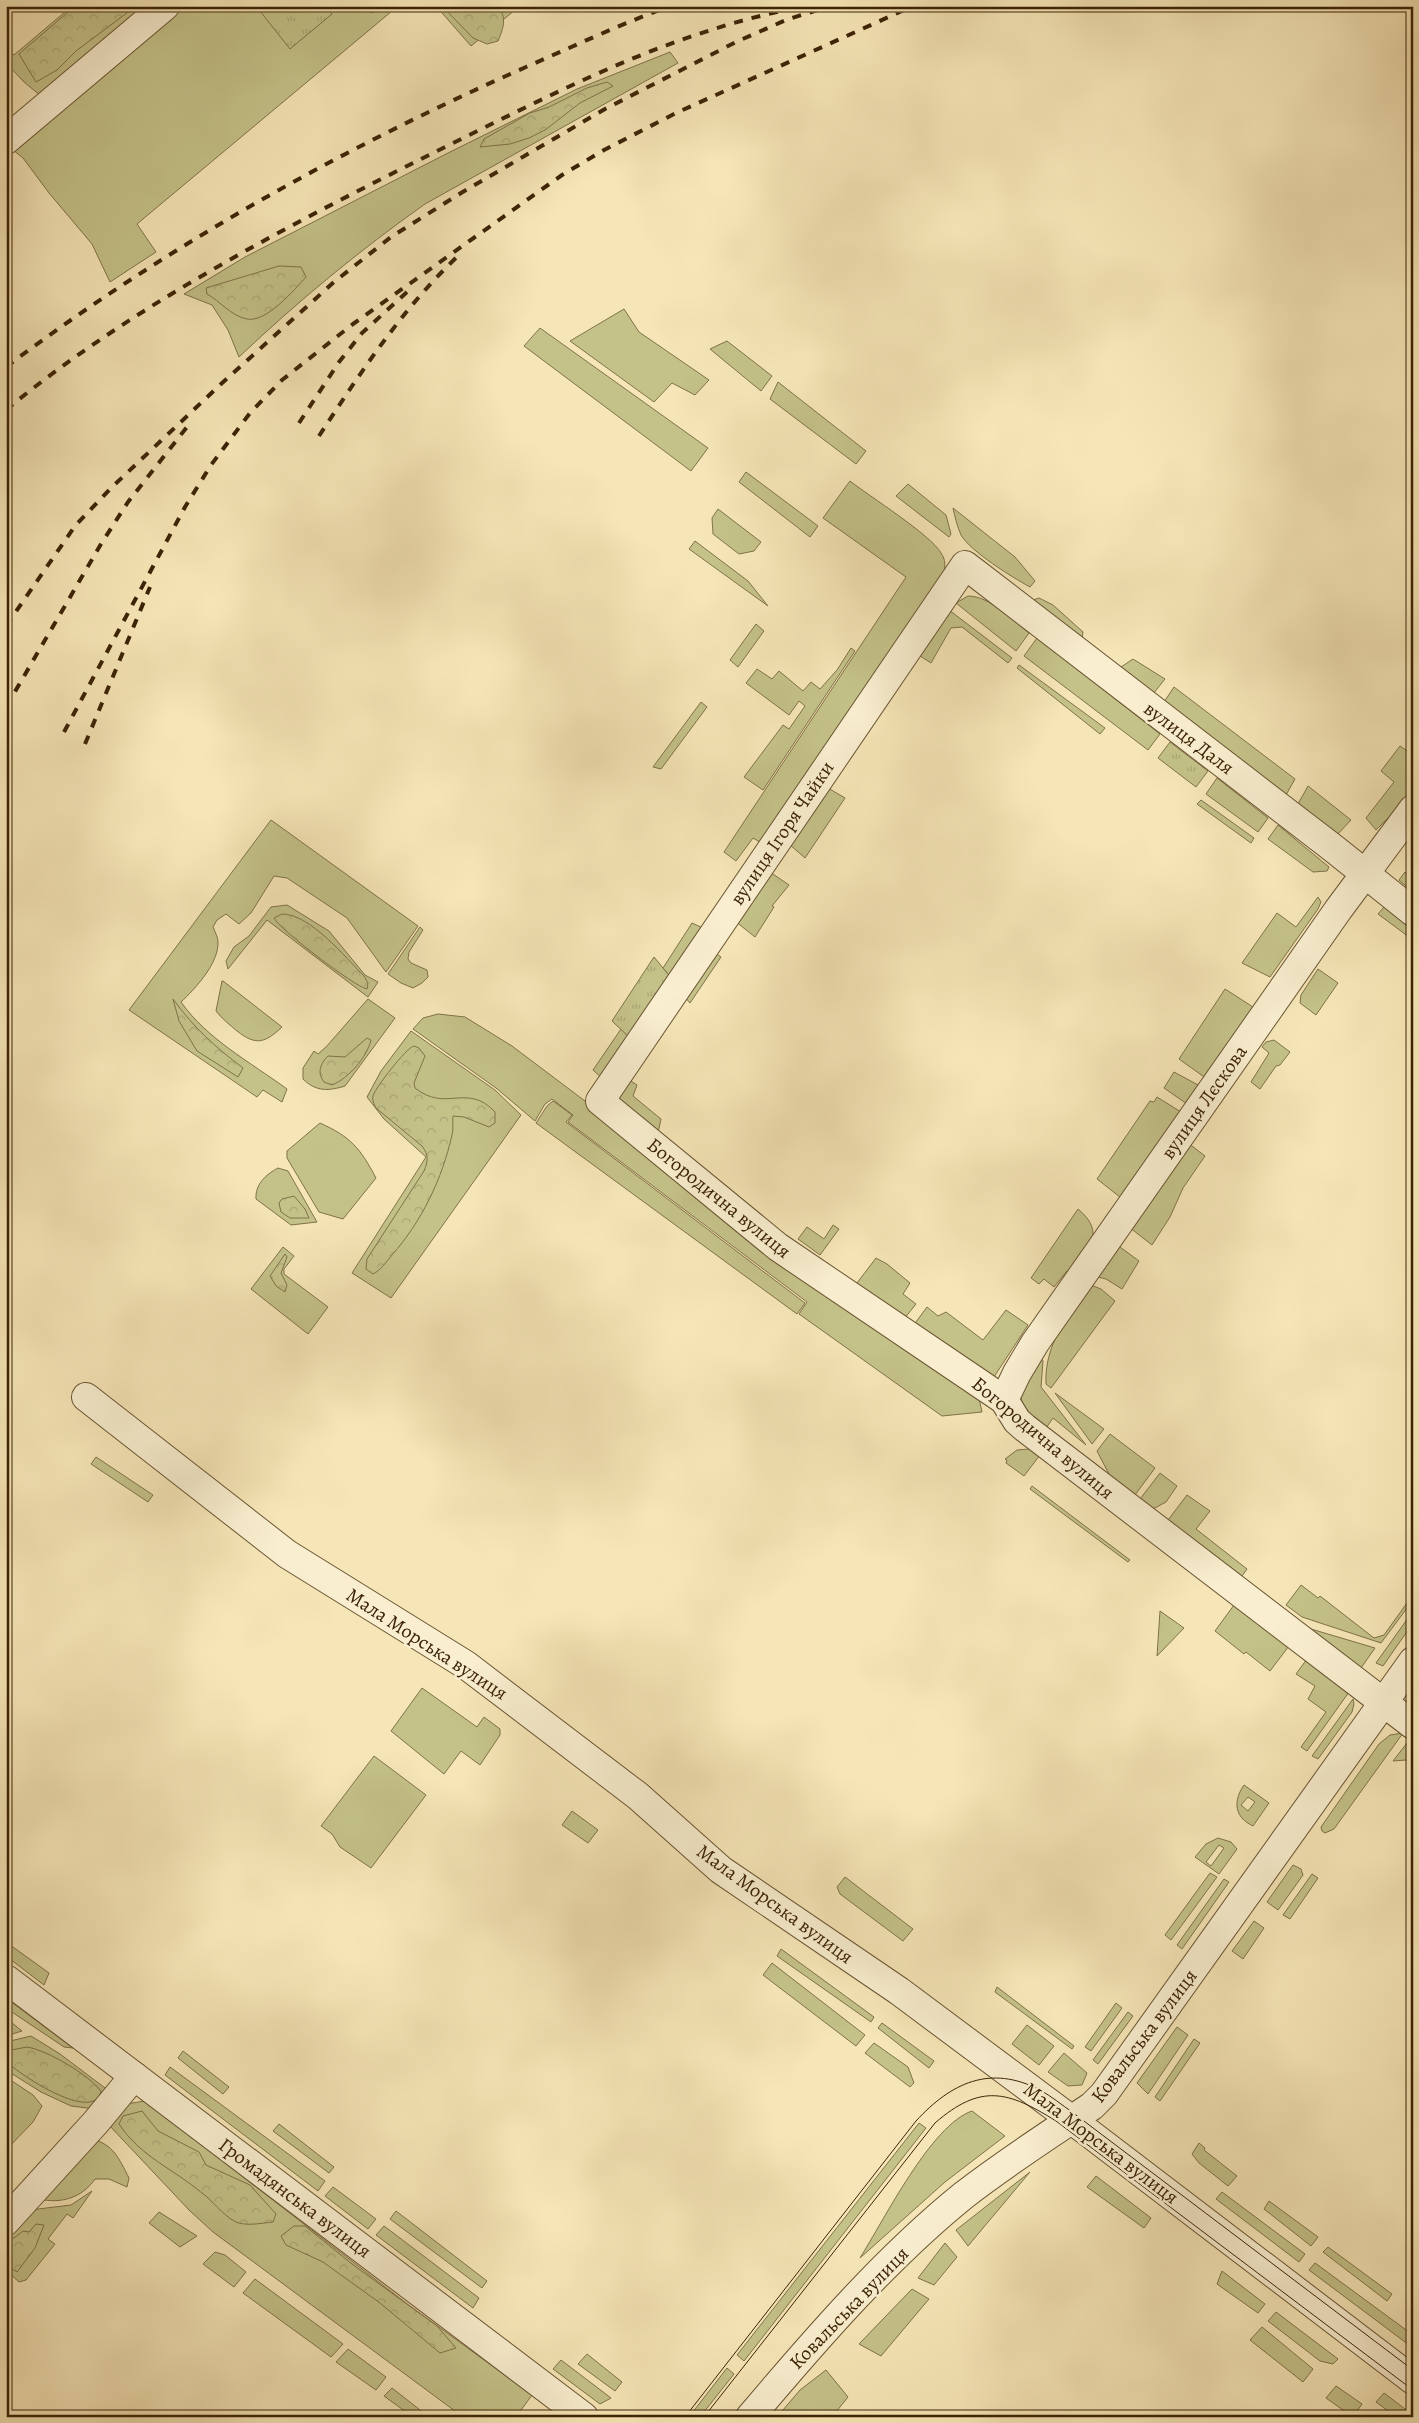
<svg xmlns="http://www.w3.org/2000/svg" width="1419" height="2423" font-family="Alegreya,serif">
<defs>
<pattern id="forest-crowns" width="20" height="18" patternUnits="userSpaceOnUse" patternTransform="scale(1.25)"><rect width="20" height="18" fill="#c4c289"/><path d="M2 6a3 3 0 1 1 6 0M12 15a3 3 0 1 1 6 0" fill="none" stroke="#a9a675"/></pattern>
<pattern id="park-tufts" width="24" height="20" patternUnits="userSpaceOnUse" patternTransform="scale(1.25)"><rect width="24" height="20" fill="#c4c289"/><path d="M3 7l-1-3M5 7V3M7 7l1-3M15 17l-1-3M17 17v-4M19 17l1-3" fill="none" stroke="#a9a675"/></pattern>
</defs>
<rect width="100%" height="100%" fill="#f6e6b7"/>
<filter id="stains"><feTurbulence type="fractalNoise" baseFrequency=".004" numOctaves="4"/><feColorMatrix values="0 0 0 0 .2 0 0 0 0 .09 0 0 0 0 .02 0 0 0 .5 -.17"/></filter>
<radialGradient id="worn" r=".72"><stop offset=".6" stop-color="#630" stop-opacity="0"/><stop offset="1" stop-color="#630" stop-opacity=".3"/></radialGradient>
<g fill="#c4c289" stroke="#807248" fill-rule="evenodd">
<polygon points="72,6 149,6 41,96 24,82 6,63 6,54 10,51 14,55"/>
<polygon points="186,6 398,6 137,224 156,252 110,282 92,244 49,193 23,158 13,150"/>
<polygon points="436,6 520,6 471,46"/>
<path d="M670,52L678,63L425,204C360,250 297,302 239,357L228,330L212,305L184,294L245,257L446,154L577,89Z"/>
<polygon points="624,309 639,332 709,380 695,395 672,383 654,402 570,341"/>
<polygon points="540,328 708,448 691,471 524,346"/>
<polygon points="727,341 772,376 761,391 710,349"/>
<polygon points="778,382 866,451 856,464 770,399"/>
<polygon points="746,472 818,526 810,537 739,482"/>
<path d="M850,481C869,496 931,535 941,553C946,560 945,566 944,575L763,844L753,838L736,861L724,852L906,577L823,518Z"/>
<polygon points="908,484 946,515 951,534 949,537 896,496"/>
<path d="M953,508L1015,557L1035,581L1030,587C1012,577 971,552 961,535C957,526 955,517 953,508Z"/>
<polygon points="718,509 761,542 754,551 739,554 713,534 712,518"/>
<polygon points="695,541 748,581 768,606 689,549"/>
<path d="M968,596C990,596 1012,620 1029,633L1016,651L956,603Z"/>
<polygon points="1039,598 1053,605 1083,632 1082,640 1030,601"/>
<polygon points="949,610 1012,658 1008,663 962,627 951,628 931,663 917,654"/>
<polygon points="756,624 764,631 738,667 730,660"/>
<polygon points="1037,638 1160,734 1148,750 1024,656"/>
<polygon points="851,648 855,651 763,790 744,777 783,725 789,729 805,706 799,701 789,715 746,683 757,669 772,679 779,671 803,691 811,682 820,689 837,670"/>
<polygon points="1133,659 1165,679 1153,694 1118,669"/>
<polygon points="1019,665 1105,728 1100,734 1017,668"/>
<polygon points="1174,687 1295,779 1286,795 1164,702"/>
<polygon points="701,702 707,707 661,769 653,767"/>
<polygon points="1400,746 1413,755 1413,793 1376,830 1366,818 1394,782 1381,771"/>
<polygon points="1217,778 1268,818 1258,832 1206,794"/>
<polygon points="1308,786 1351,820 1337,835 1298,804"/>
<polygon points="828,788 845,798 805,858 789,844"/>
<polygon points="1201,800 1254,838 1251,843 1197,804"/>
<path d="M271,820L418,926L386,972L347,918L287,878L274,876L251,913L239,924L226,914L217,920L213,927C215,932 218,937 218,942C219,963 195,989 181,1002C207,1039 250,1062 287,1089L282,1102L263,1090L257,1097L129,1010Z"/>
<polygon points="1278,825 1329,867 1327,871 1313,872 1268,839"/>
<polygon points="770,872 789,885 772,906 774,907 755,937 735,921"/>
<polygon points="1405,872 1413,878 1413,892 1399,880"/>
<polygon points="1318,897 1321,902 1318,909 1270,977 1242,963 1277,913 1296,927"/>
<polygon points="287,905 329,931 365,975 378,982 368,997 267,920 228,969 226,961 234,947 249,936 271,907"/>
<polygon points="1385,906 1413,927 1413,940 1378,914"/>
<polygon points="692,923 705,929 672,979 663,968"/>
<polygon points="420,927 423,930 409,952 408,959 411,963 427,970 428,977 422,983 413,988 401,983 388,974"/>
<polygon points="714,952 721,957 690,1003 683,995"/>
<polygon points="1318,969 1338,983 1316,1015 1300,1003 1301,995"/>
<path d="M222,981H223L282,1027C265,1043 256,1046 237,1031C229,1024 222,1019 216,1011Z"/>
<polygon points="1225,989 1253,1007 1207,1079 1179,1059"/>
<path d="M368,999L395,1018L345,1086C329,1091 316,1092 303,1079V1068L314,1051L318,1054L326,1047Z"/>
<polygon points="438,1014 465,1017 512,1046 979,1398 982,1412 942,1416 799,1314 807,1302 568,1122 573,1115 552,1099 545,1104 535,1121 496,1088 413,1029 423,1018"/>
<polygon points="621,1029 631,1039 603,1079 593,1070"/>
<polygon points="411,1031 495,1090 521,1115 391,1298 352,1273 426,1157 384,1119 367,1097 381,1071"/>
<polygon points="1274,1040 1290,1052 1280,1065 1276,1066 1260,1089 1251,1082 1269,1053 1262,1047 1266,1042"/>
<polygon points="1174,1072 1200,1086 1187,1104 1164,1088"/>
<polygon points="626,1078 637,1085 633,1096 661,1119 658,1133 620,1103 617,1094"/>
<polygon points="1157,1097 1181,1112 1126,1197 1120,1197 1097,1179 1150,1101 1154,1102"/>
<polygon points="553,1101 572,1115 566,1122 805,1303 797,1314 536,1123 547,1106"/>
<path d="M320,1123C351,1137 360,1148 376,1178L343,1219L319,1212L287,1158V1151Z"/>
<polygon points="1188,1143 1205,1156 1183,1188 1170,1217 1152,1245 1129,1227"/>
<path d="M278,1168L288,1171L317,1222L291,1225L256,1199C255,1185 265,1175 278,1168Z"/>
<path d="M1078,1209C1107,1233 1088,1250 1071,1273L1067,1271L1054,1287L1044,1279L1039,1284L1031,1278Z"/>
<polygon points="833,1225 839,1229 820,1255 798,1239 807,1227 824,1239"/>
<polygon points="1116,1244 1139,1261 1122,1289 1106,1279 1094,1276"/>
<polygon points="283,1247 294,1256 284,1269 284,1274 328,1307 308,1334 251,1289"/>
<polygon points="876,1258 887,1264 910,1283 903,1294 916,1304 904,1319 857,1283"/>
<path d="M1088,1284L1101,1289L1115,1301L1051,1388L1046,1384C1044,1345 1068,1316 1088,1284Z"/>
<polygon points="927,1307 938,1316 946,1312 983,1340 1006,1310 1028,1325 992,1380 913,1326"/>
<path d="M1039,1355L1043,1361L1041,1387L1086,1445L1053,1418L1046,1428C1010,1397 1017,1395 1039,1355Z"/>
<polygon points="1055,1393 1104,1429 1092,1444"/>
<polygon points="1110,1434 1155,1468 1135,1495 1110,1476 1097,1451"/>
<polygon points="1029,1449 1040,1455 1024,1476 1006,1463 1007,1460 1005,1459 1017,1450"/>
<polygon points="96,1457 153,1495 148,1502 91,1464"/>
<polygon points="1160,1473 1177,1486 1166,1502 1153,1509 1140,1499"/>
<polygon points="1032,1486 1130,1560 1128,1562 1030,1489"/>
<polygon points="1187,1495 1210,1511 1196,1529 1247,1569 1242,1576 1168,1520"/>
<polygon points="1301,1585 1318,1598 1320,1596 1374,1638 1384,1635 1412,1596 1413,1600 1381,1643 1302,1617 1286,1605"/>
<polygon points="1234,1605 1289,1646 1270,1671 1246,1652 1244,1654 1215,1631"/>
<polygon points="1160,1611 1184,1628 1157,1656"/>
<polygon points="1413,1611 1413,1623 1383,1666 1376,1663"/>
<polygon points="1311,1629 1375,1648 1361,1668"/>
<polygon points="1307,1659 1349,1692 1307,1751 1301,1747 1326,1712 1308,1699 1315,1686 1296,1674"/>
<polygon points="422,1688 477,1727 484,1717 500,1729 500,1735 480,1765 461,1751 444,1774 391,1731"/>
<polygon points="1353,1699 1354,1704 1352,1712 1318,1759 1312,1756"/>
<polygon points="1403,1733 1334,1829 1325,1833 1322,1831 1321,1827 1379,1744 1390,1735"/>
<polygon points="1407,1743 1413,1743 1413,1766 1406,1760 1393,1761"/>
<polygon points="374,1756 426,1795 371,1868 340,1847 332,1834 321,1826"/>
<path d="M1244,1785L1269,1803L1253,1826C1234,1817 1233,1801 1244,1785ZM1248,1797L1255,1802L1248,1811L1241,1805Z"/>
<polygon points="572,1811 598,1830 588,1843 562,1825"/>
<path d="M1218,1838L1231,1842L1237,1849L1219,1874L1195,1857L1206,1844ZM1219,1845L1224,1848L1211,1866L1206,1862Z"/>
<polygon points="1293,1865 1301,1869 1303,1875 1278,1910 1267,1902"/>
<polygon points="1210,1873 1217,1877 1171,1940 1165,1935"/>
<polygon points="1312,1874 1318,1878 1290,1919 1283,1915"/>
<polygon points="845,1877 913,1929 903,1941 840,1894 837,1887"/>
<polygon points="1224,1879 1229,1882 1182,1949 1177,1945"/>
<polygon points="1254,1921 1264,1928 1243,1959 1232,1951"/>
<polygon points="6,1942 49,1973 44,1985 6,1956"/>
<polygon points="781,1949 874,2017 871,2022 777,1956"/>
<polygon points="772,1963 865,2035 856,2046 763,1975"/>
<polygon points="997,1987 1074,2046 1072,2049 995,1992"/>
<polygon points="6,1998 73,2048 64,2047 6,2008"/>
<polygon points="1116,2003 1122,2008 1091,2051 1085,2047"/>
<polygon points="1128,2012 1133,2016 1098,2064 1093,2060"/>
<polygon points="6,2018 22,2031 6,2036"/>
<polygon points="882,2023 934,2061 929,2068 878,2028"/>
<polygon points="1027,2025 1054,2046 1039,2065 1012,2044"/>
<polygon points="1177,2027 1188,2035 1148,2094 1137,2083"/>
<polygon points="31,2036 60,2054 109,2091 95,2109 71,2106 41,2092 6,2070 6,2042"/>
<polygon points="1194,2039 1200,2043 1160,2101 1155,2097"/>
<polygon points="874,2043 908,2067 914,2083 910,2087 865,2053"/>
<polygon points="183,2051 229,2087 223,2094 178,2058"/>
<polygon points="1064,2053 1087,2073 1082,2085 1068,2086 1048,2072"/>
<polygon points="170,2067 325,2181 318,2191 165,2075"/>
<polygon points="6,2077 33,2095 42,2106 33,2122 6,2150"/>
<polygon points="145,2101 406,2303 532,2395 516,2417 463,2417 213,2232 189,2210 107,2123 126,2104"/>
<path d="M972,2111L1005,2136L945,2182L860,2258C884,2220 931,2125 972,2111Z"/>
<polygon points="919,2123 926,2128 744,2361 737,2355"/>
<polygon points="279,2124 334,2167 329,2173 273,2131"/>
<path d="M91,2139C114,2144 119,2159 129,2178L127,2187L109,2179H95C82,2198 61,2204 39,2199Z"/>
<polygon points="1199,2143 1205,2148 1204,2150 1237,2176 1228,2186 1199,2163 1192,2154"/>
<polygon points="1030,2172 968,2246 956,2230"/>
<polygon points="1096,2176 1151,2218 1144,2228 1087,2187"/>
<polygon points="333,2187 376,2219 368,2229 325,2196"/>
<polygon points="92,2191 73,2218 67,2214 48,2239 55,2244 26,2280 19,2282 6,2270 6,2239 30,2210 71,2205"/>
<polygon points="1222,2192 1305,2254 1299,2262 1216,2199"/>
<polygon points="1269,2201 1318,2237 1311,2246 1264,2209"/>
<polygon points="396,2211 487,2281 482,2288 390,2219"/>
<polygon points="159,2212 197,2236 180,2247 149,2223"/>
<polygon points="384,2226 479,2298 473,2308 376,2235"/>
<polygon points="945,2243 957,2257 934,2285 918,2278"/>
<polygon points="1328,2247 1392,2294 1387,2301 1323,2252"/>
<polygon points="215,2252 225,2255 246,2272 234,2287 203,2264"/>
<polygon points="1315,2263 1413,2335 1413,2348 1309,2270"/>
<polygon points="1222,2271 1265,2304 1258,2313 1217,2284"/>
<polygon points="255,2279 343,2344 331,2357 243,2293"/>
<polygon points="912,2289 929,2299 881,2356 859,2344"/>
<polygon points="1276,2312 1338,2359 1333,2364 1320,2361 1268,2321"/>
<polygon points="1262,2327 1313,2369 1303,2382 1250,2340"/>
<polygon points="348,2349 386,2377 376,2390 336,2362"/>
<polygon points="587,2354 622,2382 615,2391 578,2364"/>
<polygon points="561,2360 611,2398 600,2404 553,2369"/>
<polygon points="727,2368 734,2374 700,2417 689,2417"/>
<polygon points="826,2370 848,2397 832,2417 777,2417 800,2390"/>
<polygon points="1336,2386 1362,2404 1353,2417 1326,2398"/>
<polygon points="392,2388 429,2417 413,2417 384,2396"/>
<polygon points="1384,2393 1413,2415 1413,2417 1396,2417 1376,2402"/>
</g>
<g fill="url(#forest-crowns)" stroke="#807248">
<polygon points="75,6 136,6 76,51 57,70 36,82 19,54"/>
<polygon points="366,6 390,6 371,13"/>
<path d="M442,6H454L459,9L467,6H497C508,17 503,29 498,41L487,44L473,38Z"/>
<polygon points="607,82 613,86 580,103 545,130 529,138 510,144 480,147 484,139 530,113 549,107 587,88"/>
<path d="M279,266L301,267L306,277C294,290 266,323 247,319C231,316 220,301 207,294L206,288Z"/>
<path d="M282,914C310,914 345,957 364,976L368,983L367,989C355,987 279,929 274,918Z"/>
<path d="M173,999C194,1028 214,1046 243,1068L238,1077L197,1051L179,1021Z"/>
<path d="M367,1038L371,1040C367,1057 349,1078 332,1085L324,1082C317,1073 320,1064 328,1056L345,1057Z"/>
<path d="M414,1046L419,1048L425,1056L414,1083L415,1088C446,1113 467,1082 495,1112V1123L489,1127L464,1117L453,1116C452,1122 454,1128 452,1135C442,1179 422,1221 392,1255C386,1262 381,1270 373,1274L366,1269L367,1259L424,1171C428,1161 429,1155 422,1146L376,1108C374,1104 372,1100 373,1096C375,1088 407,1047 414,1046Z"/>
<polygon points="294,1196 305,1209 309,1218 290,1218 281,1212 279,1203 282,1199"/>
<polygon points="285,1254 287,1257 281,1273 287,1285 285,1292 276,1286 270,1276"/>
<path d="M27,2047C47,2050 89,2075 101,2091C94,2124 20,2075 7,2062L6,2051Z"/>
<path d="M142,2111L158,2131L199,2152L206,2165L250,2185L276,2214L273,2222C262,2223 244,2227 234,2221C222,2214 213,2201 202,2193C172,2168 141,2157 119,2124L123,2116Z"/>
<polygon points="36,2224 44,2225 35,2248 17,2272 6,2265 6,2244 23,2231 29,2232"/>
<polygon points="294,2226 305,2226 352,2264 437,2326 456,2348 440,2353 380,2303 323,2262 286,2245 281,2236"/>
</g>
<g fill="url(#park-tufts)" stroke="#807248">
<polygon points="256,6 325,6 332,14 290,49"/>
<polygon points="1170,742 1208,771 1196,787 1158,758"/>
<polygon points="654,957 672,979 631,1039 612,1021"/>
</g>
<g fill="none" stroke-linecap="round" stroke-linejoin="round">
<g stroke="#6a5432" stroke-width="30">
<g id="minor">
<polyline points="6,140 165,6"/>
<polyline points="1413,912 1333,848 965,565 600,1101 778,1247 1004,1400 1017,1421 1025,1428 1413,1725"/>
<polyline points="86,1397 287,1554 466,1665 638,1796 721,1870 899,1991 1072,2120 1413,2380"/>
<polyline points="1004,1400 1017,1373 1035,1343 1338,910 1413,809"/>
<polyline points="6,1979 584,2417"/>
<polyline points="6,2221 96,2122 134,2076"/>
<path d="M750,2417C815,2340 886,2258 964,2195C1005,2163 1049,2135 1092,2106L1104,2094L1413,1661"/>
</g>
</g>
<use href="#minor" stroke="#f9efd0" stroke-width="28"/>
<g stroke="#3c2306" stroke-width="1">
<path d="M685,2417L916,2121C951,2083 990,2064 1040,2090C1051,2096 1062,2105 1072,2112L1413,2370"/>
<path d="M704,2417L935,2123C981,2083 1008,2091 1056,2121L1413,2390"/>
</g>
<g stroke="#3c2306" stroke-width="4" stroke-dasharray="9 9" stroke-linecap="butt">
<path d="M6,367C167,246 343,148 526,67C574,46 621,24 670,6"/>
<path d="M6,410C130,307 291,224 435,152C525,108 615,60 711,30C741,20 772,13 803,6"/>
<polyline points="299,423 339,362 362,333 407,292"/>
<path d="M319,436C361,372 402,309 458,256"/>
<polyline points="6,626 75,526 111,488 221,384 334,282 391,237 461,193 605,109 736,42 786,20 830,6"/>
<polyline points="6,707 101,544 128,502 187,427"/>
<polyline points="64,732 185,507 211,465 250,413 282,380 353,324 562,175 604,150 676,113 913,6"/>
<polyline points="85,744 150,587"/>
<polyline points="6,878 11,870"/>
</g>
</g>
<g text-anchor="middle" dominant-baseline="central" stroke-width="5" stroke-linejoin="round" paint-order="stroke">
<g font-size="20" fill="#3c2306" stroke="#f9efd0">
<text transform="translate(1189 738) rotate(37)">вулиця Даля</text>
<text transform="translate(782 833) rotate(-56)">вулиця Ігоря Чайки</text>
<text transform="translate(1204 1102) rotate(-55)">вулиця Лєскова</text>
<text transform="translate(719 1198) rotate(39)">Богородична вулиця</text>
<text transform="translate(1043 1438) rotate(40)">Богородична вулиця</text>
<text transform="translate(427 1644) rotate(33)">Мала Морська вулиця</text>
<text transform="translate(775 1904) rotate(36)">Мала Морська вулиця</text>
<text transform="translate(1144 2036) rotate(-53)">Ковальська вулиця</text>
<text transform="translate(1101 2143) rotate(37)">Мала Морська вулиця</text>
<text transform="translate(295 2198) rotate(37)">Громадянська вулиця</text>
<text transform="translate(849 2308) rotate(-46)">Ковальська вулиця</text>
</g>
</g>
<rect width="1419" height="2423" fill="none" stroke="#f6e6b7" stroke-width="25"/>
<rect x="8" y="8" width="1404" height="2408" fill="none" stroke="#3c2306" stroke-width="2.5"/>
<rect x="12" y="12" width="1394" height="2398" fill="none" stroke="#3c2306"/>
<rect width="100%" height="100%" filter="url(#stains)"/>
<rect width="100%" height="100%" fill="url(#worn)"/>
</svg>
